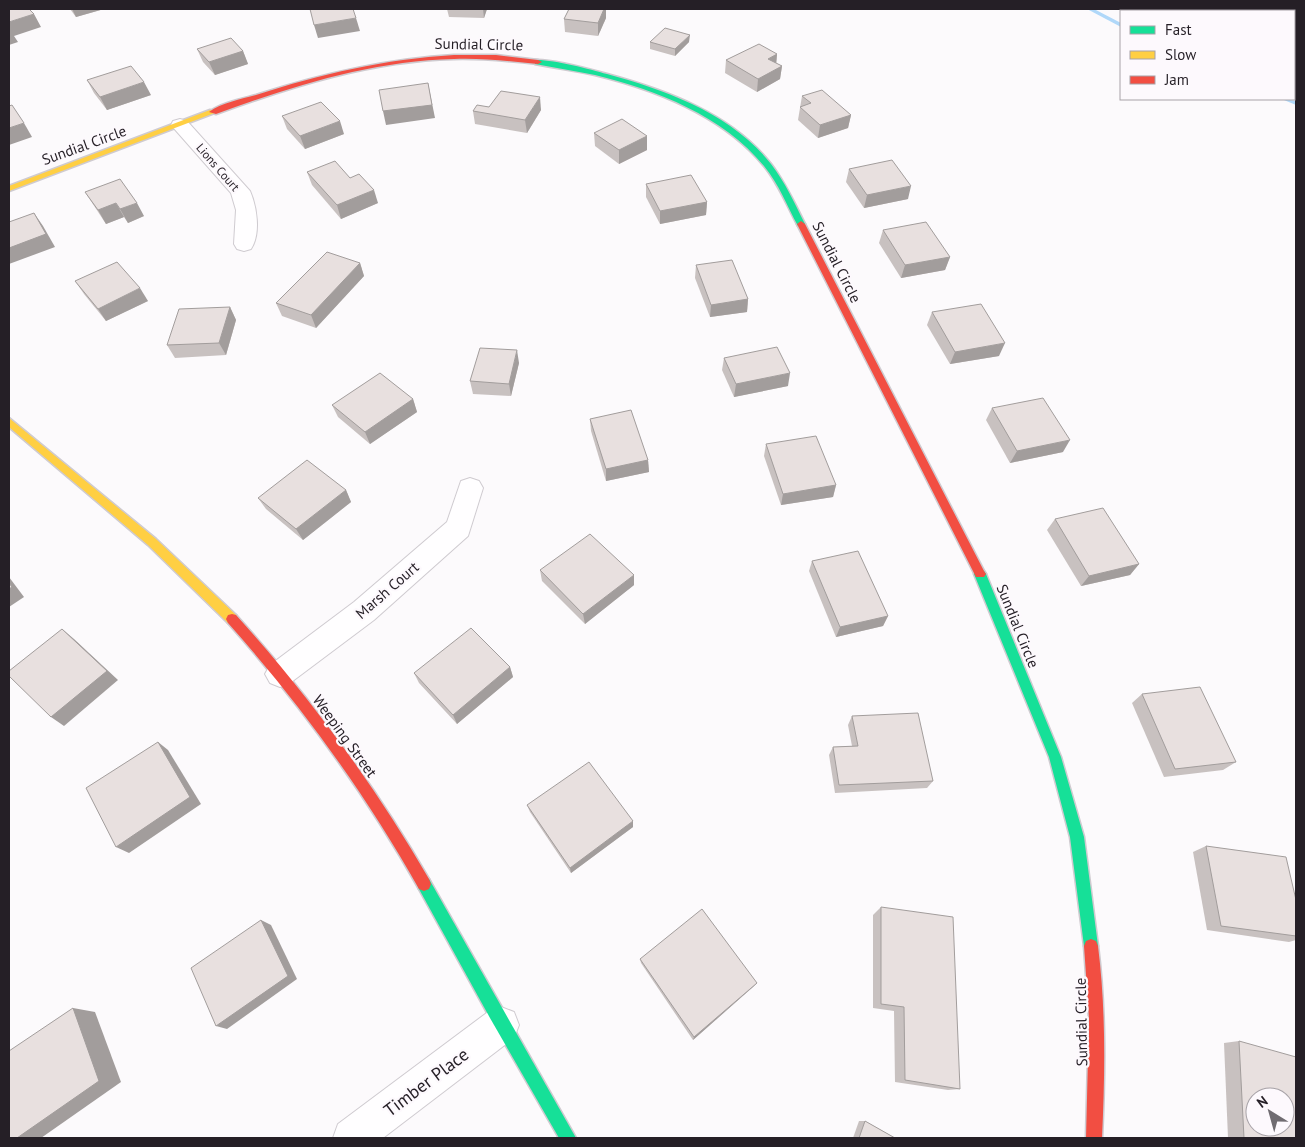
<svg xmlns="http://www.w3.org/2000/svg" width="1305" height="1147" font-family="'PT Sans',sans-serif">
<rect width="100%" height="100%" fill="#fcfafc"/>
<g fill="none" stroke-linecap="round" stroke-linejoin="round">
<g fill="#b0d8f9" fill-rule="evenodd">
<polygon points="1087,9 1094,9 1121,23 1121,27"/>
<polygon points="1283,99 1296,101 1296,105 1284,100"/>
</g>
<g stroke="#cfcbd0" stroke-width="2">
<g id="street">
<path d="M180,119L187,121L250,191C257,207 261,234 251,249L244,251L237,249L234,244L236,210L231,193L171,125L173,121Z"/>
<polygon points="470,478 479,481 483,488 468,536 374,620 290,683 280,687 270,683 265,674 270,665 354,602 447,522 461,481"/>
<polygon points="501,1007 514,1012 519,1025 514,1038 383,1138 333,1138 338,1124 488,1012"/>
</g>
</g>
<g stroke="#cfcbd0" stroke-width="3">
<g id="fast">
<path d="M535,60C552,59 589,69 607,74C666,90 732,114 771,164C785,182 795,204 805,224L804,226H798C787,206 779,184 764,166C723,116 657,90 595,75C576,71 555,68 535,64Z"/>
<polygon points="980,569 984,571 986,574 1061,757 1084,837 1098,946 1096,951 1091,953 1086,951 1084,946 1070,837 1049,757 974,574 976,571"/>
<polygon points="424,877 429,879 576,1138 559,1138 490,1018 419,889 417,884 419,879"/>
</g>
</g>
<g stroke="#cfcbd0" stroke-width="3">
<g id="slow">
<polygon points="210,110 217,112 9,191 9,186"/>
<polygon points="9,418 156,539 236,615 238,619 236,623 232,624 228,623 148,545 9,427"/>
</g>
</g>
<g stroke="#cfcbd0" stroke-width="3">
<g id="jam">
<path d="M454,55H496L538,60L542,62L538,64C510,61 482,58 454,59C371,61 293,86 216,114L209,112C221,103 241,99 256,95C321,74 385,59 454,55Z"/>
<polygon points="801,221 805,224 984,571 986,574 984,577 976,577 797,224"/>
<path d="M232,614L236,615C310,697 374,784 429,879L431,884L429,889L424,891L419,889C365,793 301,705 228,623L226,619L228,615Z"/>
<path d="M1091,939L1096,941L1098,946C1106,1010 1105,1074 1102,1138H1086L1089,1018L1084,946L1086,941Z"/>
</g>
</g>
<use href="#street" fill="#fffeff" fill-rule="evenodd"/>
<use href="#fast" fill="#16e098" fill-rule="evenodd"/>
<use href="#slow" fill="#ffcf43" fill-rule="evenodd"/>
<use href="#jam" fill="#f24e42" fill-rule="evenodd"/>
</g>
<g fill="#c8c1c0">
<polygon points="70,9 104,9 76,17"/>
<polygon points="447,9 487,9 484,18 449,17"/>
<polygon points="569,9 606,9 606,18 598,36 565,32 564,19"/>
<polygon points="650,42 689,42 675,56 650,49"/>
<polygon points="197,49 243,51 248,64 215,75 203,62"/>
<polygon points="777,54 776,63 782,66 780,79 757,92 725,73 726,60"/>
<polygon points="87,80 151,95 107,110 94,93"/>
<polygon points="802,96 851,115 848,128 818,138 798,120"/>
<polygon points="489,107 541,110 527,133 475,124 473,111"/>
<polygon points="282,116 344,134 305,149 287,129"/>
<polygon points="594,133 647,136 647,150 619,164 595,146"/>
<polygon points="849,169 908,199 864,208 846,182"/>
<polygon points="307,172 350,178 378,203 341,219 312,185"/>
<polygon points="646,184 707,202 706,215 660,224 646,197"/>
<polygon points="85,192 144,216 128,223 124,217 106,224"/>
<polygon points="883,230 950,257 945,270 901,278 879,243"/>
<polygon points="360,263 364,276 316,328 282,316 276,303"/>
<polygon points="696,265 748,299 747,312 710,317 695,278"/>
<polygon points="75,281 148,301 106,321 84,294"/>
<polygon points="230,307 236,320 226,355 175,358 167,345"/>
<polygon points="932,312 999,356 950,364 927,325"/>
<polygon points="724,358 788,386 734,397 722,370"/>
<polygon points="519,363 511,396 473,394 470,381"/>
<polygon points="413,399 417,412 370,444 338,417 332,405"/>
<polygon points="992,408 1063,452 1010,463 986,420"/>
<polygon points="590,419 648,460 649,472 606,481 591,431"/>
<polygon points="766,444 836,485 833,497 781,505 764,456"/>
<polygon points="346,490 351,502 303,540 266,509 258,498"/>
<polygon points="1055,519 1139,564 1130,575 1081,586 1047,530"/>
<polygon points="812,561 888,616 883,626 836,637 809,571"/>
<polygon points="540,570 634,575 634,585 585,624 542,581"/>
<polygon points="510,667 513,677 457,724 419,683 414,673"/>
<polygon points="1142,694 1236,762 1223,770 1164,777 1132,703"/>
<polygon points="852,716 933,781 927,788 835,793 829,755 833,747 852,746 848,725"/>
<polygon points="527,805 633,827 571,873 530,812"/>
<polygon points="1206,846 1296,900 1296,940 1289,942 1207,930 1193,852"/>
<polygon points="881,907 960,1089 948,1090 895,1082 894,1011 873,1008 873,915"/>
<polygon points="640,959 757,983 754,986 693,1040 641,963"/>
<polygon points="1239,1041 1296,1138 1228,1138 1224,1043"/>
<polygon points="859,1121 865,1121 895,1138 853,1138"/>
</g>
<g fill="#a29d9c">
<polygon points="72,9 104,9 76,17"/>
<polygon points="483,9 487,9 484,18"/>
<polygon points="604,9 606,9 606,18 598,36 598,23"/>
<polygon points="34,14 41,27 14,36 18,42 9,45 9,22"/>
<polygon points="356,18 360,31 318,38 314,25"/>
<polygon points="690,35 689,42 675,56 675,49"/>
<polygon points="243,51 248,64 215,75 209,62"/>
<polygon points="777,54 776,67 768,59"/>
<polygon points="782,66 780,79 757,92 758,79"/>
<polygon points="144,82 151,95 107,110 100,97"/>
<polygon points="428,83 435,118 386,125 383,111"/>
<polygon points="540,97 541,110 527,133 525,120"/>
<polygon points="851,115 848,128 818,138 820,125"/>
<polygon points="340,121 344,134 305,149 300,136"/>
<polygon points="24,123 32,137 9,145 9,128"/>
<polygon points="647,136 647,150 619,164 619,150"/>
<polygon points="911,186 908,199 864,208 867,195"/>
<polygon points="374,190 378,203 341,219 337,205"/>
<polygon points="707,202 706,215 660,224 660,211"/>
<polygon points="116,203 124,217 106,224 98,210"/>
<polygon points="137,203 144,216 128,223 120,209"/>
<polygon points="34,213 43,226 55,247 9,264 9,248"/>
<polygon points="950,257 945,270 901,278 905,265"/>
<polygon points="360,263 364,276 316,328 311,315"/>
<polygon points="140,288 148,301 106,321 98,309"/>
<polygon points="748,299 747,312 710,317 711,305"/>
<polygon points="230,307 236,320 226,355 219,343"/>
<polygon points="1005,343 999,356 950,364 955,352"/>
<polygon points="517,350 519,363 511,396 509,384"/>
<polygon points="790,373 788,386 734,397 736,384"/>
<polygon points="413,399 417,412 370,444 365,432"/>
<polygon points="1070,440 1063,452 1010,463 1017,451"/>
<polygon points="648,460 649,472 606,481 606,469"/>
<polygon points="836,485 833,497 781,505 783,494"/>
<polygon points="346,490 351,502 303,540 296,529"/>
<polygon points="1139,564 1130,575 1081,586 1089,576"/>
<polygon points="634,575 634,585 585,624 583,614"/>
<polygon points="9,577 24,597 9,607"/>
<polygon points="888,616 883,626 836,637 840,627"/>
<polygon points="62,629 74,639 118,680 64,726 51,717"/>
<polygon points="510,667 513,677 457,724 453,715"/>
<polygon points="158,742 168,750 201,804 129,853 116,847"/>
<polygon points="633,821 633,827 571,873 570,868"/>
<polygon points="261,920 271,925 297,979 227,1029 216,1026"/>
<polygon points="757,983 754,986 693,1040 694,1037"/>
<polygon points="73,1008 95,1012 121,1082 41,1138 17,1138"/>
</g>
<g fill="#e8e0df" stroke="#a29d9c" fill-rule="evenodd">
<polygon points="9,9 29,9 34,14 9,22"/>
<polygon points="310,9 353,9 356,18 314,25"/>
<polygon points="569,9 604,9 598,23 564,19"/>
<polygon points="665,28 690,35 675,49 650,42"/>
<polygon points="231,38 243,51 209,62 197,49"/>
<polygon points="759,44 777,54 768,59 782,66 758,79 726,60"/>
<polygon points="131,66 144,82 100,97 87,80"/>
<polygon points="428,83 432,105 383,111 379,90"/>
<polygon points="822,90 851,115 820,125 800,107 811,103 802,96"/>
<polygon points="501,91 540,97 525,120 473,111 477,105 489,107"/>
<polygon points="321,102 340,121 300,136 282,116"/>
<polygon points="12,105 24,123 9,128 9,106"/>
<polygon points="622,119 647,136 619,150 594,133"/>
<polygon points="892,160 911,186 867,195 849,169"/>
<polygon points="335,161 350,178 359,174 374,190 337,205 307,172"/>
<polygon points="691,175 707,202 660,211 646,184"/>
<polygon points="120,179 137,203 120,209 116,203 98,210 85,192"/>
<polygon points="34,213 46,234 9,248 9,222"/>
<polygon points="926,222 950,257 905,265 883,230"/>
<polygon points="327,252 360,263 311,315 276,303"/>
<polygon points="732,260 748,299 711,305 696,265"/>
<polygon points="117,262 140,288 98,309 75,281"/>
<polygon points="981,304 1005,343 955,352 932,312"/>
<polygon points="230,307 219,343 167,345 179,309"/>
<polygon points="777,347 790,373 736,384 724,358"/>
<polygon points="480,348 517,350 509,384 470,381"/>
<polygon points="380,373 413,399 365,432 332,405"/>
<polygon points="1043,398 1070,440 1017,451 992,408"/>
<polygon points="631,410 648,460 606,469 590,419"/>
<polygon points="816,436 836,485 783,494 766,444"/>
<polygon points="307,460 346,490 296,529 258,498"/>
<polygon points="1103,508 1139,564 1089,576 1055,519"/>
<polygon points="590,534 634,575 583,614 540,570"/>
<polygon points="858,551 888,616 840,627 812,561"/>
<polygon points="9,583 12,587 9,589"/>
<polygon points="471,628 510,667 453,715 414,673"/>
<polygon points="62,629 107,671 51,717 9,676 9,671"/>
<polygon points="1200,687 1236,762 1175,769 1142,694"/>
<polygon points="918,713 933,781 839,785 833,747 858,746 852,716"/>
<polygon points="158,742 190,797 116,847 86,788"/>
<polygon points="589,762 633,821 570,868 527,805"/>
<polygon points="1206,846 1286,857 1296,900 1296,936 1221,926"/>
<polygon points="881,907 953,917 960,1089 905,1080 904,1007 881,1004"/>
<polygon points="702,909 757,983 694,1037 640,959"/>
<polygon points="261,920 288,976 216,1026 191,968"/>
<polygon points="73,1008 99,1081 17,1138 9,1138 9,1051"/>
<path d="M1239,1041L1296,1057V1138H1244ZM1255,1097H1285V1127H1255Z"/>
<polygon points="865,1121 895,1138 859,1138"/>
</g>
<g text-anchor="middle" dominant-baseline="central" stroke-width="4.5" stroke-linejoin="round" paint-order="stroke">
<g font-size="12" fill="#251f26" stroke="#fdf9fd">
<text transform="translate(218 167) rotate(49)">Lions Court</text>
</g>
<g font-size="15" fill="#251f26" stroke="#fdf9fd">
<text transform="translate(479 44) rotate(1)">Sundial Circle</text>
<text transform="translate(84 145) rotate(-20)">Sundial Circle</text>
<text transform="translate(837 262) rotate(63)">Sundial Circle</text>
<text transform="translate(387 590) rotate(-41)">Marsh Court</text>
<text transform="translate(1018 626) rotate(68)">Sundial Circle</text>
<text transform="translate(345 736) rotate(54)">Weeping Street</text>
<text transform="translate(1081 1022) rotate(-91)">Sundial Circle</text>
</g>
<g font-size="18" fill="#251f26" stroke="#fdf9fd">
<text transform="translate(426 1082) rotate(-37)">Timber Place</text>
</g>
</g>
<rect width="1305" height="1147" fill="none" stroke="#251f26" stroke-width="20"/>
<rect x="1120" y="10" width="175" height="90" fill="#fdf9fd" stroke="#a7a2a7"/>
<rect x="1130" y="26" width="25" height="8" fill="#16e098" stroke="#a7a2a7"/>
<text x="1165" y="35" font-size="15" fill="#251f26">Fast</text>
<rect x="1130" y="51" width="25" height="8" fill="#ffcf43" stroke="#a7a2a7"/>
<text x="1165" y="60" font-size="15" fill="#251f26">Slow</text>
<rect x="1130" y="76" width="25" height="8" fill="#f24e42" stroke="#a7a2a7"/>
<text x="1165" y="85" font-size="15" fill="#251f26">Jam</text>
<g transform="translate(1270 1112) rotate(323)"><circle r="24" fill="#fdf9fd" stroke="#a7a2a7"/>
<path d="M0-4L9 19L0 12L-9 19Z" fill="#706c71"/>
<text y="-8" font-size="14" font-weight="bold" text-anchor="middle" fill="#251f26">N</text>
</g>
</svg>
